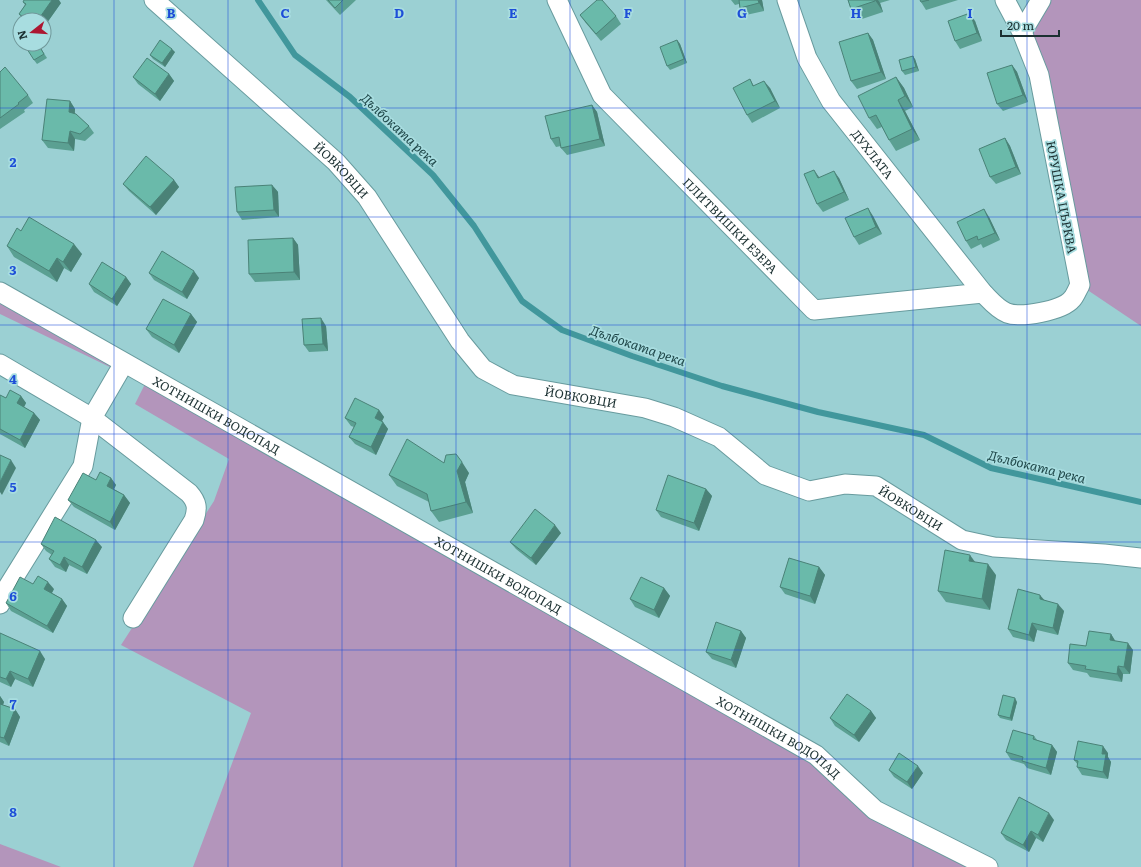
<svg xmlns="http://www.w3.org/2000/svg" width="1141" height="867" font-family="Literata,serif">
<rect width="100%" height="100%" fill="#9bd0d3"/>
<g fill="#b395bb">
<polygon points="1041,0 1141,0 1141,326 1080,285 1022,32"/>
<polygon points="0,292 816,755 875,810 988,867 193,867 251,713 121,645 214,501 229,459 135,404 145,384 0,314"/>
<polygon points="0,844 61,867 0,867"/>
</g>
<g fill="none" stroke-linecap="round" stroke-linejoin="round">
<polyline stroke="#41979c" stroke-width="6" points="258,0 295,55 350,97 433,175 474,226 522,301 562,330 632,356 722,386 818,412 924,435 991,468 1141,502"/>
<g stroke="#689b9e" stroke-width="21">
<g id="minor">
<path id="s1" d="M154,0L336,162L367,197L460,341L483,369L513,385L645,408L674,417L719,437L765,475L809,491L845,484L876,486L962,540L994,547L1104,554L1141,558"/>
<path id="s2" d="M557,0L602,95L814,310L983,293"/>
<path id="s3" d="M787,0L807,58L831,101L983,293C990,300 997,309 1007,313C1021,318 1062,311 1072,299C1075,296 1077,290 1080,285L1039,75L1022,32L1005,0"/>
<polyline points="1022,32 1041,0"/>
<path id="s4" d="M0,292L816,755L875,810L988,867"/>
<path d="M0,364L92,418L189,493C197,502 198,508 194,520L133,618"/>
<polyline points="0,604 6,590 83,466 92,418 124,363"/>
</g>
</g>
<use href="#minor" stroke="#fff" stroke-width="19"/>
</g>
<g fill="#5ba092">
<polygon points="326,0 356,0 340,15"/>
<polygon points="731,0 762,0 764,11 746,15 740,8 739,4 735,5"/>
<polygon points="848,0 890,0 880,3 883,12 859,20 851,9"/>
<polygon points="920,0 958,0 926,10 921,2"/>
<polygon points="23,2 61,3 44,27 44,20 23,20 19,14 25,5"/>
<polygon points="580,15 616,16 621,24 601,41 585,22"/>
<polygon points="975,21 982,41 960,49 955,41"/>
<polygon points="868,33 873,40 886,79 857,89 851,81"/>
<polygon points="677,40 680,44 687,63 670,70 667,66"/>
<polygon points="38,44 47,58 37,64 34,60"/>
<polygon points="175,52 165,67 153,59 150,55"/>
<polygon points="915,59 919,71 905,75 902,71"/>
<polygon points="1012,65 1017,72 1028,102 1003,111 997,104"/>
<polygon points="0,72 28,95 33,103 24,110 25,112 0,129"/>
<polygon points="169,74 174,81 160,101 138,84 133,77"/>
<polygon points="896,77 904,88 913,107 905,111 920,140 896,151 889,140 882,127 877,129 869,118"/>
<polygon points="750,79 754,86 770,88 780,108 752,123 747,115"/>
<polygon points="70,101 75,109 75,114 89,126 94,133 85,141 75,139 74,151 48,148 42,140"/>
<polygon points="592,105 597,112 605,146 567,155 561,148 561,146 556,147 551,139"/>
<polygon points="1005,138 1010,146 1021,174 996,184 990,177"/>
<polygon points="839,178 849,200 823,212 817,204"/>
<polygon points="174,180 179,187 156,215 129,191 123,184"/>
<polygon points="272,185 278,192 279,217 242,220 237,212"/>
<polygon points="873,216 882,234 859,245 854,237"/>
<polygon points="989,217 1000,240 983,248 981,244 971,249 966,241"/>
<polygon points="21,231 82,254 71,272 64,268 57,282 14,257 7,246"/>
<polygon points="293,238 298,245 300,280 255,282 249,274"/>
<polygon points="149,273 199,278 187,299 154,280"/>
<polygon points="126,277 131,284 117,306 94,292 89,284"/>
<polygon points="191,314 197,322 179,353 152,337 146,329"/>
<polygon points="326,326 328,351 309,352 304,345"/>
<polygon points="0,395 6,398 21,396 26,403 24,407 34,413 40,420 25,448 0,434"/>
<polygon points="379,410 384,417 382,421 388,429 376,455 355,444 349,437 354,427 351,426 345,418"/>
<polygon points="444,463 469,473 465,482 473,513 439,522 431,511 429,502 397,486 389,475"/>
<polygon points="111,478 116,485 114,489 124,495 130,503 115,530 74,507 68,500 96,480"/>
<polygon points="706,489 712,496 699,531 661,517 656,510"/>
<polygon points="561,533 536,565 516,549 510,542"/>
<polygon points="41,544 102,547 87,574 69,565 66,572 55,567 49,559 52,555 46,551"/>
<polygon points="819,567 825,575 815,604 785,594 780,587"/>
<polygon points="996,575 990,610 946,602 938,591"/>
<polygon points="664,588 670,596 659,618 635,607 630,599"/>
<polygon points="54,589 52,593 62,599 67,606 53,633 11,611 6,603"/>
<polygon points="1044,600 1064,611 1058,635 1037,630 1034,642 1013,637 1008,629"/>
<polygon points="741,631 746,638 736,668 712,659 706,652"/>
<polygon points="0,633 45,659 33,687 15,679 11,687 0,682"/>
<polygon points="1111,634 1115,641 1133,650 1130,674 1123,674 1122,682 1090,677 1087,673 1073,670 1068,663 1086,646"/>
<polygon points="0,696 4,702 3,705 15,709 20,717 9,746 0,742"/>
<polygon points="1017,702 1012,721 1000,718 998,715"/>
<polygon points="871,711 876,718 859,742 835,726 830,718"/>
<polygon points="1034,736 1037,740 1052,745 1057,752 1051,775 1027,768 1024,764 1011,760 1006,752"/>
<polygon points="1108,753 1108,757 1111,762 1108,779 1082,775 1077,767 1078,765 1074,760"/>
<polygon points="889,770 923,773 912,789 894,777"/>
<polygon points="1054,820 1043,842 1036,838 1029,852 1006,840 1001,833"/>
</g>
<g fill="#4a8277">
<polygon points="52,0 59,0 61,3 44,27 44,20 38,20"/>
<polygon points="758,0 762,0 764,11 759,3"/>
<polygon points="875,0 878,0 880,3 883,12"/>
<polygon points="970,13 975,21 982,41 977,33"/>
<polygon points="868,33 873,40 886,79 881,72"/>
<polygon points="677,40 680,44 687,63 684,59"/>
<polygon points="172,49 175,52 165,67 162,63"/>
<polygon points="913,56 915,59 919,71 916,67"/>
<polygon points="1012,65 1017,72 1028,102 1023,95"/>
<polygon points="169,74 174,81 160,101 155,94"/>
<polygon points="896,77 904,88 913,107 905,96"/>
<polygon points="764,81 770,88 780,108 775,101"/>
<polygon points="898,100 905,111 920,140 912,129"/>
<polygon points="70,101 75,109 74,120 69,112"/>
<polygon points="592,105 597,112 605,146 600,139"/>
<polygon points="70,131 75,139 74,151 68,143"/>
<polygon points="1005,138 1010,146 1021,174 1016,167"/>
<polygon points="814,170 819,177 823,186 818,178"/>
<polygon points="834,171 839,178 849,200 844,192"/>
<polygon points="174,180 179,187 156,215 150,207"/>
<polygon points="272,185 278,192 279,217 274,210"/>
<polygon points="868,208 873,216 882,234 876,227"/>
<polygon points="984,209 989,217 1000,240 995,233"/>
<polygon points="293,238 298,245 300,280 294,272"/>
<polygon points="74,244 82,254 71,272 63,262"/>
<polygon points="57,258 64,268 57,282 49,271"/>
<polygon points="194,271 199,278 187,299 182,292"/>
<polygon points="126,277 131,284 117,306 112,299"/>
<polygon points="191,314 197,322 179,353 174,345"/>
<polygon points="321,318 326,326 328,351 323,344"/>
<polygon points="21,396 26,403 22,411 17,403"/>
<polygon points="379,410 384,417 380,425 375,418"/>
<polygon points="34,413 40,420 25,448 20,440"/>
<polygon points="383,422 388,429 376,455 371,447"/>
<polygon points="11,460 16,468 2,495 0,492 0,482"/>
<polygon points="462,462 469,473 465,482 473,513 466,502 457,471"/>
<polygon points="111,478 116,485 112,493 107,486"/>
<polygon points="706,489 712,496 699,531 694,523"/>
<polygon points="124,495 130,503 115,530 110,522"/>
<polygon points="555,525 561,533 536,565 531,558"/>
<polygon points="96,540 102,547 87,574 82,567"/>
<polygon points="970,555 978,566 969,561"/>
<polygon points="64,557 69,565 66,572 60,565"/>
<polygon points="988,564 996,575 990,610 982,599"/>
<polygon points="819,567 825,575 815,604 810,596"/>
<polygon points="48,582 54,589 50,596 44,589"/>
<polygon points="664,588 670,596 659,618 654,610"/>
<polygon points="1040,595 1046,602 1040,599"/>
<polygon points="62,599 67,606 53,633 47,626"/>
<polygon points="1058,604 1064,611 1058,635 1053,628"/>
<polygon points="1032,623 1037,630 1034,642 1029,635"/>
<polygon points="741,631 746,638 736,668 731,660"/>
<polygon points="1111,634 1116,642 1110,640"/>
<polygon points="1128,643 1133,650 1130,674 1124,667"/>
<polygon points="40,651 45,659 33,687 28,679"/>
<polygon points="1118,666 1123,674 1122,682 1117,674"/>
<polygon points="10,671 15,679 11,687 6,679"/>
<polygon points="0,696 4,702 1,710 0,709"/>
<polygon points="1015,698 1017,702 1012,721 1010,718"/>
<polygon points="15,709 20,717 9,746 4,738"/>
<polygon points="871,711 876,718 859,742 854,735"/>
<polygon points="1052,745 1057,752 1051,775 1046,768"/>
<polygon points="1103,746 1108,753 1108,757 1111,762 1108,779 1103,772 1102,754"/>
<polygon points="918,766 923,773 912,789 907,782"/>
<polygon points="1049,813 1054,820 1043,842 1038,835"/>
<polygon points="1031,831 1036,838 1029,852 1023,845"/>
</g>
<g fill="#6abaaa" stroke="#4a8277">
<polygon points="24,0 52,0 38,20 28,20 19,14 26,4 23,2"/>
<polygon points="328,0 343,0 335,8"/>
<polygon points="597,0 602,0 616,16 596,34 580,15"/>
<polygon points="739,0 758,0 759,3 740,8"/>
<polygon points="848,0 875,0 875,1 851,9"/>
<polygon points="920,0 929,0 921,2"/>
<polygon points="970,13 977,33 955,41 948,21"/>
<polygon points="868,33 881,72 851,81 839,42"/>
<polygon points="160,40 172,49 162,63 150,55"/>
<polygon points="677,40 684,59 667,66 660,47"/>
<polygon points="35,44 38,44 44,54 34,60 27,49"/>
<polygon points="913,56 916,67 902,71 899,60"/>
<polygon points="147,58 169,74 155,94 133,77"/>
<polygon points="1012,65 1023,95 997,104 987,73"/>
<polygon points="5,67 28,95 18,103 19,104 0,118 0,72"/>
<polygon points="896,77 905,96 898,100 912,129 889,140 876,115 869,118 858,96"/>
<polygon points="750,79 753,86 764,81 775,101 747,115 733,88"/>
<polygon points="47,99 70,101 69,112 76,114 89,126 80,134 70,131 68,143 42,140"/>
<polygon points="592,105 600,139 561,148 559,137 551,139 545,116"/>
<polygon points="1005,138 1016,167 990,177 979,149"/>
<polygon points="146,156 174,180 150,207 123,184"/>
<polygon points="814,170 818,178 834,171 844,192 817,204 804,174"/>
<polygon points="272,185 274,210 237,212 235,187"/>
<polygon points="868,208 876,227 854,237 845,218"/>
<polygon points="984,209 995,233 978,240 977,236 966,241 957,222"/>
<polygon points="29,217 74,244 63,262 57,258 49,271 7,246 17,228 21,231"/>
<polygon points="293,238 294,272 249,274 248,240"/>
<polygon points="162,251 194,271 182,292 149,273"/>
<polygon points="102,262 126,277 112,299 89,284"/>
<polygon points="163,299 191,314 174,345 146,329"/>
<polygon points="321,318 323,344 304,345 302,319"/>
<polygon points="10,390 21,396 17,403 34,413 20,440 0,429 0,395 6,398"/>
<polygon points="355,398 379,410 375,418 383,422 371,447 349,437 356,423 345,418"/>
<polygon points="407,439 444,463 446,455 456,454 462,462 457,471 466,502 431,511 427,494 389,475"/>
<polygon points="0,455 11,460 0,482"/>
<polygon points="100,472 111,478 107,486 124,495 110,522 68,500 83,473 96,480"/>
<polygon points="668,475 706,489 694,523 656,510"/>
<polygon points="535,509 555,525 531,558 510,542"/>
<polygon points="55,517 96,540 82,567 64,557 60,565 49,559 54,551 41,544"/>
<polygon points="945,550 970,555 969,561 988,564 982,599 938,591"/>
<polygon points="789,558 819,567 810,596 780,587"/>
<polygon points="38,576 48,582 44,589 62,599 47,626 6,603 20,577 33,584"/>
<polygon points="641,577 664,588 654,610 630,599"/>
<polygon points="1018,589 1040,595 1040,599 1058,604 1053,628 1032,623 1029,635 1008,629"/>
<polygon points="716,622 741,631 731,660 706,652"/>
<polygon points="1089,631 1111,634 1110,640 1128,643 1124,667 1118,666 1117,674 1085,669 1086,666 1068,663 1070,644 1086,646"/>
<polygon points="0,633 40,651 28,679 10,671 6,679 0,677"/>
<polygon points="847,694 871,711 854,735 830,718"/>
<polygon points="1003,695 1015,698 1010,718 998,715"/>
<polygon points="0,704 15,709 4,738 0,737"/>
<polygon points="1013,730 1034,736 1033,739 1052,745 1046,768 1022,761 1023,757 1006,752"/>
<polygon points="1078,741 1103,746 1102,754 1106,754 1103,772 1077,767 1078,761 1074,760"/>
<polygon points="899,753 918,766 907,782 889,770"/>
<polygon points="1019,797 1049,813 1038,835 1031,831 1023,845 1001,833"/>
</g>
<path fill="none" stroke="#1d4ed8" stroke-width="1" stroke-opacity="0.55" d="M114,0V867M228,0V867M342,0V867M456,0V867M570,0V867M685,0V867M799,0V867M913,0V867M1027,0V867M0,108H1141M0,217H1141M0,325H1141M0,434H1141M0,542H1141M0,650H1141M0,759H1141"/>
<g text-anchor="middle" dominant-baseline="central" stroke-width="3.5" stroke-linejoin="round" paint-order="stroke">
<g font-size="12" fill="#1b3031" stroke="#a8dde0">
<text stroke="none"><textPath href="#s3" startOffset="178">ДУХЛАТА</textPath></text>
<text stroke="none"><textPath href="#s1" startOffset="253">ЙОВКОВЦИ</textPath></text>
<text transform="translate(1062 197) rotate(79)">ЮРУШКА ЦЪРКВА</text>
<text stroke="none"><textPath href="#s2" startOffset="288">ПЛИТВИШКИ ЕЗЕРА</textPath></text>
<text stroke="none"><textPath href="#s1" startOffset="601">ЙОВКОВЦИ</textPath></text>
<text stroke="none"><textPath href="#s4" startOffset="249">ХОТНИШКИ ВОДОПАД</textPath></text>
<text stroke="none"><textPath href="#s1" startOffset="961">ЙОВКОВЦИ</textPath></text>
<text stroke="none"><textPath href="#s4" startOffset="573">ХОТНИШКИ ВОДОПАД</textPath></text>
<text stroke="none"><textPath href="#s4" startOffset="897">ХОТНИШКИ ВОДОПАД</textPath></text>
</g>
<g font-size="13" font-style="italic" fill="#1f4749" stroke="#a8dde0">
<text transform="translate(400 129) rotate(43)">Дълбоката река</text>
<text transform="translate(638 345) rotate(19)">Дълбоката река</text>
<text transform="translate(1037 466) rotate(14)">Дълбоката река</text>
</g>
</g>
<g font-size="13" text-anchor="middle" font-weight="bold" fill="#1d4ed8" stroke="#a8dde0" stroke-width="3.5" stroke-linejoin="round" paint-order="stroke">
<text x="171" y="18">B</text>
<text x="285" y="18">C</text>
<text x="399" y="18">D</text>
<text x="513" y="18">E</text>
<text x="628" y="18">F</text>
<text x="742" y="18">G</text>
<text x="856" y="18">H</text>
<text x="970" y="18">I</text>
<text x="13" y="167">2</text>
<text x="13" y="275">3</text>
<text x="13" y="384">4</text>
<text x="13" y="492">5</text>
<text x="13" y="601">6</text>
<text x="13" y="709">7</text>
<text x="13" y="817">8</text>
</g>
<g transform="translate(32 32) rotate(253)"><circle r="19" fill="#a8dde0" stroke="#70989a"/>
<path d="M0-3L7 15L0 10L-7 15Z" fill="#ac1731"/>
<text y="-6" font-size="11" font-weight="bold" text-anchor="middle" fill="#1b3031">N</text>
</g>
<path d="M1001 30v6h58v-6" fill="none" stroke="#1b3031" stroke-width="2"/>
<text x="1007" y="30" font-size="12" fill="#1b3031" stroke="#a8dde0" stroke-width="3" paint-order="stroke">20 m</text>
</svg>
